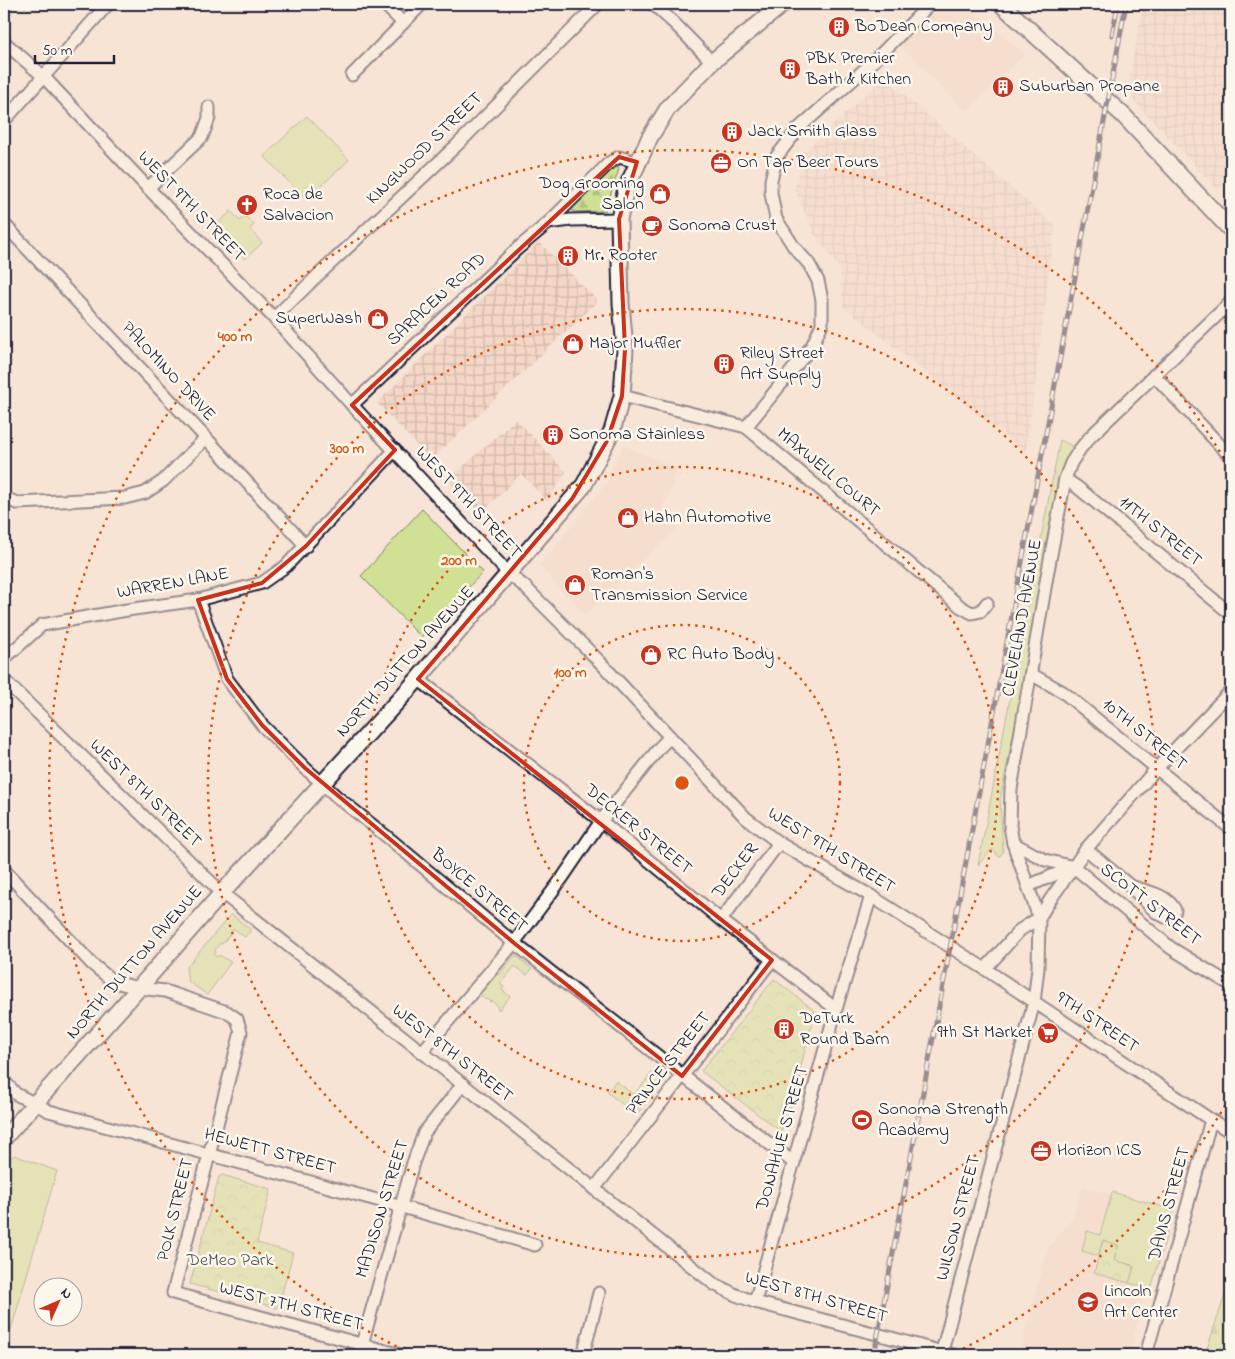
<svg xmlns="http://www.w3.org/2000/svg" width="1235" height="1359" font-family="'Indie Flower',sans-serif">
<defs>
<pattern id="industrial-grid" width="8" height="8" patternUnits="userSpaceOnUse" patternTransform="scale(1.25)"><rect width="8" height="8" fill="#f4d7c6"/><path d="M0 4h8M4 0v8" fill="none" stroke="#d1b8ab"/></pattern>
<pattern id="forest-firs" width="22" height="20" patternUnits="userSpaceOnUse" patternTransform="scale(1.25)"><rect width="22" height="20" fill="#d0e094"/><path d="M5 1l3.5 6h-7zM16 11l3.5 6h-7z" fill="#b2c080"/></pattern>
<pattern id="park-crowns" width="20" height="18" patternUnits="userSpaceOnUse" patternTransform="scale(1.25)"><rect width="20" height="18" fill="#d0e094"/><path d="M2 6a3 3 0 1 1 6 0M12 15a3 3 0 1 1 6 0" fill="none" stroke="#b2c080"/></pattern>
</defs>
<rect width="100%" height="100%" fill="#f7e4d6"/>
<filter id="ink" filterUnits="userSpaceOnUse"><feTurbulence type="fractalNoise" baseFrequency=".02" numOctaves="2"/><feDisplacementMap in="SourceGraphic" scale="10" xChannelSelector="R" yChannelSelector="G"/><feConvolveMatrix kernelMatrix="1 2 1 2 8 2 1 2 1" color-interpolation-filters="sRGB"/></filter>
<g filter="url(#ink)">
<g fill="#f4d7c6">
<polygon points="940,4 964,4 1025,54 966,112 899,44"/>
<polygon points="623,445 679,469 661,511 684,522 607,594 609,596 605,600 602,598 585,615 539,566 606,483"/>
<polygon points="1083,1186 1167,1212 1129,1355 1019,1355 1048,1248 1072,1219"/>
</g>
<g fill="url(#industrial-grid)">
<polygon points="1143,4 1231,4 1231,178 1218,190 1133,100 1129,84 1131,71"/>
<polygon points="884,77 1055,226 1026,453 843,306 840,269 813,232 795,189 803,153"/>
<polygon points="539,242 598,301 431,460 377,403"/>
<polygon points="516,419 566,472 547,501 521,474 480,514 448,480"/>
</g>
<g fill="#d0e094" stroke="#798168">
<polygon points="307,116 349,160 306,200 264,156"/>
<polygon points="231,211 240,221 245,216 254,225 250,229 262,243 245,259 214,227"/>
<polygon points="1060,440 1072,446 1000,799 1003,852 999,857 992,849 978,865"/>
<polygon points="422,509 483,572 421,637 361,576"/>
<polygon points="231,914 251,930 245,937 234,929 222,944 220,943 215,950 216,952 214,955 217,957 219,955 231,962 207,995 188,981 186,968"/>
<polygon points="515,955 532,969 527,975 515,966 500,984 504,987 502,990 510,996 499,1010 497,1008 498,1006 492,1001 490,1002 487,999 486,1000 479,994 496,973 499,975"/>
<polygon points="655,1069 666,1078 636,1115 607,1092 616,1081 634,1095"/>
<polygon points="14,1155 57,1171 11,1330 4,1320 4,1165"/>
<polygon points="1112,1192 1174,1210 1151,1289 1129,1283 1134,1266 1114,1260 1118,1245 1103,1240 1098,1256 1082,1251 1087,1231 1100,1235"/>
</g>
<g fill="url(#forest-firs)" stroke="#798168">
<polygon points="615,166 619,169 605,211 574,212 571,209"/>
<polygon points="1231,1277 1231,1355 1205,1355"/>
</g>
<g fill="url(#park-crowns)" stroke="#798168">
<polygon points="774,979 815,1011 792,1101 781,1132 701,1071"/>
<polygon points="222,1175 271,1189 257,1243 293,1253 278,1308 190,1284 219,1177"/>
<polygon points="1103,1240 1118,1245 1114,1260 1134,1266 1129,1283 1094,1273"/>
</g>
<g fill="none" stroke-linecap="round" stroke-linejoin="round">
<g stroke="#22223b" stroke-width="15">
<g id="minor">
<polyline points="384,4 403,23"/>
<polyline points="653,4 676,25 712,62"/>
<polyline points="4,42 43,76 148,188 274,318 352,405 481,544 509,574 524,586 599,661 746,818 779,843 871,896 985,969 1211,1120 1231,1132"/>
<polyline points="352,75 422,4"/>
<polyline points="4,121 108,4"/>
<polyline points="148,188 202,137 209,118 209,107"/>
<polyline points="548,223 609,163 619,157 637,162"/>
<polyline points="4,224 206,438 306,546"/>
<polyline points="274,318 313,280 457,145 598,4"/>
<polyline points="1154,375 1231,457"/>
<polyline points="622,396 746,427 961,607 972,613 981,611 987,603"/>
<polyline points="352,405 517,249 548,223 571,220 619,219"/>
<polyline points="746,427 812,346 822,324 822,300 818,281 809,264 794,247 776,219 771,193 771,180 777,156 799,128 875,60 930,4"/>
<polyline points="1065,479 1077,487 1231,614"/>
<polyline points="4,498 17,503 125,498 145,493 163,481 206,438"/>
<polyline points="198,600 227,679 262,725 305,768 336,796 391,840 514,943 794,1163"/>
<polyline points="4,659 42,625 127,610 198,600 262,583 286,566 395,450"/>
<polyline points="1031,674 1063,692 1231,829"/>
<polyline points="418,679 601,821 721,920 836,1009"/>
<polyline points="4,680 222,893 714,1284 736,1295 755,1302 888,1337 953,1355"/>
<polyline points="1013,843 1045,860 1074,867 1171,948 1231,985"/>
<path d="M1086,849L1130,886L1156,912L1165,917L1173,916L1175,910C1167,894 1146,891 1130,886"/>
<polyline points="4,870 92,964 114,982 139,988 165,991 227,1012 237,1019 241,1032 173,1293 401,1355"/>
<polyline points="1028,886 1073,867"/>
<polyline points="721,920 779,843"/>
<polyline points="985,969 1020,930 1039,918 1050,900 1086,849 1157,768 1231,691"/>
<polyline points="422,1052 514,943 563,877 601,821 660,747 670,737"/>
<polyline points="4,1081 16,1094 49,1111 388,1203 535,1245"/>
<polyline points="594,1189 722,1025 772,960"/>
<polyline points="755,1302 836,1009 871,896"/>
<polyline points="359,1355 413,1163 424,1133 463,1084"/>
<polyline points="583,1355 599,1293"/>
<polyline points="941,1355 1034,1002 1038,968 1039,918 1013,843 1010,826 1011,789 1047,576 1065,479 1071,463 1080,449 1091,436 1231,302"/>
<polyline points="1146,1355 1211,1120"/>
</g>
</g>
<g stroke="#22223b" stroke-width="19">
<g id="major">
<polyline points="1001,4 1124,116 1231,230"/>
<polyline points="4,1138 139,988 222,893 418,679 584,485 612,431 622,396 625,349 621,303 619,219 626,189 650,137 668,108 712,62 783,4"/>
</g>
</g>
<use href="#minor" stroke="#fbf7ec" stroke-width="11"/>
<use href="#major" stroke="#fbf7ec" stroke-width="15"/>
<g stroke="#22223b" stroke-width="5">
<g id="rail">
<polyline points="1112,35 1118,4"/>
<polyline points="874,1355 1126,4"/>
</g>
</g>
<use href="#rail" stroke="#fbf7ec" stroke-width="3" stroke-dasharray="9" stroke-linecap="butt"/>
</g>
</g>
<path d="M0 0H1235V1359H0ZM619,157L637,162L619,219L625,349L622,396L607,441L572,499L418,679L772,960L682,1076L514,943L305,768L262,725L227,679L198,600L262,583L306,546L395,450L352,405Z" fill="#f7e4d6" fill-opacity=".55" fill-rule="evenodd"/>
<path fill="none" stroke="#c8321e" stroke-width="4" stroke-linejoin="round" d="M619,157L637,162L619,219L625,349L622,396L607,441L572,499L418,679L772,960L682,1076L514,943L305,768L262,725L227,679L198,600L262,583L306,546L395,450L352,405Z"/>
<g fill="none" stroke="#de560e" stroke-width="2.5" stroke-dasharray="2.5 5">
<circle cx="682" cy="783" r="158"/>
<circle cx="682" cy="783" r="316"/>
<circle cx="682" cy="783" r="474"/>
<path d="M1229 1099A632 632 0 0 1 954 1353M410 1353A632 632 0 1 1 1229 467"/>
</g>
<defs>
<g id="building-disc" transform="scale(1.125)"><circle r="9.5" fill="#c8321e" stroke="#fbf7ec"/><path d="M-4-6H4V6H1V3H-1V6H-4ZM-2.5-4.3h1.7v1.8h-1.7ZM.8-4.3h1.7v1.8H.8ZM-2.5-1h1.7V.8h-1.7ZM.8-1h1.7V.8H.8Z" fill="#fff"/></g>
<g id="office-disc" transform="scale(1.125)"><circle r="9.5" fill="#c8321e" stroke="#fbf7ec"/><path d="M-6-3h4V-5.5h4V-3h4V5H-6ZM-1-4.5V-3h2v-1.5ZM-6 0V1H6V0Z" fill="#fff"/></g>
<g id="shop-disc" transform="scale(1.125)"><circle r="9.5" fill="#c8321e" stroke="#fbf7ec"/><path d="M-5-2.5h2.3a2.7 3.5 0 0 1 5.4 0H5L5.5 6h-11ZM-1.5-2.5h3a1.5 2.3 0 0 0-3 0Z" fill="#fff"/></g>
<g id="church-disc" transform="scale(1.125)"><circle r="9.5" fill="#c8321e" stroke="#fbf7ec"/><path d="M-1.2-6h2.4v3.5h3.3v2.4h-3.3V6h-2.4V-.1h-3.3v-2.4h3.3Z" fill="#fff"/></g>
<g id="cafe-disc" transform="scale(1.125)"><circle r="9.5" fill="#c8321e" stroke="#fbf7ec"/><path d="M-5.5-4.5H6V0H3Q3 3.5 0 3.5H-2.5Q-5.5 3.5-5.5 0ZM3-3.2v2h1.7v-2ZM-6 4.5H4V6H-6Z" fill="#fff"/></g>
<g id="supermarket-disc" transform="scale(1.125)"><circle r="9.5" fill="#c8321e" stroke="#fbf7ec"/><path d="M-6-5.5h2.5l.6 2H6L4.5 2H-2.5L-4.4-4H-6ZM-1.5 3.2a1.3 1.3 0 1 0 .1 0ZM3 3.2a1.3 1.3 0 1 0 .1 0Z" fill="#fff"/></g>
<g id="stadium-disc" transform="scale(1.125)"><circle r="9.5" fill="#c8321e" stroke="#fbf7ec"/><path d="M0-5a6.5 5 0 1 0 0 10a6.5 5 0 1 0 0-10ZM-3.5-1.8h7v3.6h-7Z" fill="#fff"/></g>
<g id="school-disc" transform="scale(1.125)"><circle r="9.5" fill="#c8321e" stroke="#fbf7ec"/><path d="M0-5L7-2L0 1L-7-2ZM-4 1L0 2.5L4 1V4Q0 6-4 4Z" fill="#fff"/></g>
</defs>
<g fill-rule="evenodd">
<use href="#building-disc" x="839" y="27"/>
<use href="#building-disc" x="790" y="69"/>
<use href="#building-disc" x="1003" y="87"/>
<use href="#building-disc" x="732" y="132"/>
<use href="#office-disc" x="721" y="163"/>
<use href="#shop-disc" x="660" y="194"/>
<use href="#church-disc" x="247" y="205"/>
<use href="#cafe-disc" x="652" y="226"/>
<use href="#building-disc" x="568" y="256"/>
<use href="#shop-disc" x="378" y="319"/>
<use href="#shop-disc" x="573" y="344"/>
<use href="#building-disc" x="724" y="364"/>
<use href="#building-disc" x="553" y="435"/>
<use href="#shop-disc" x="628" y="518"/>
<use href="#shop-disc" x="575" y="585"/>
<use href="#shop-disc" x="651" y="655"/>
<use href="#building-disc" x="784" y="1029"/>
<use href="#supermarket-disc" x="1048" y="1033"/>
<use href="#stadium-disc" x="862" y="1120"/>
<use href="#office-disc" x="1041" y="1151"/>
<use href="#school-disc" x="1088" y="1302"/>
</g>
<g text-anchor="middle" dominant-baseline="central" stroke-width="5" stroke-linejoin="round" paint-order="stroke">
<g font-size="18" fill="#22223b" stroke="#fbf7ec" text-anchor="start">
<text x="855" y="27">BoDean Company</text>
<text x="806" y="59">PBK Premier<tspan x="806" dy="21">Bath &amp; Kitchen</tspan></text>
<text x="1019" y="87">Suburban Propane</text>
<text x="748" y="132">Jack Smith Glass</text>
<text x="737" y="163">On Tap Beer Tours</text>
<text x="644" y="184" text-anchor="end">Dog Grooming<tspan x="644" dy="21">Salon</tspan></text>
<text x="263" y="195">Roca de<tspan x="263" dy="21">Salvacion</tspan></text>
<text x="668" y="226">Sonoma Crust</text>
<text x="584" y="256">Mr. Rooter</text>
<text x="362" y="319" text-anchor="end">SuperWash</text>
<text x="589" y="344">Major Muffler</text>
<text x="740" y="354">Riley Street<tspan x="740" dy="21">Art Supply</tspan></text>
<text x="569" y="435">Sonoma Stainless</text>
<text x="644" y="518">Hahn Automotive</text>
<text x="591" y="575">Roman's<tspan x="591" dy="21">Transmission Service</tspan></text>
<text x="667" y="655">RC Auto Body</text>
<text x="800" y="1019">DeTurk<tspan x="800" dy="21">Round Barn</tspan></text>
<text x="1032" y="1033" text-anchor="end">9th St Market</text>
<text x="878" y="1110">Sonoma Strength<tspan x="878" dy="21">Academy</tspan></text>
<text x="1057" y="1151">Horizon ICS</text>
<text x="1104" y="1292">Lincoln<tspan x="1104" dy="21">Art Center</tspan></text>
</g>
<g font-size="18" fill="#22223b" stroke="#fbf7ec">
<text transform="translate(425 149) rotate(-44)">KINGWOOD STREET</text>
<text transform="translate(191 207) rotate(46)">WEST 9TH STREET</text>
<text transform="translate(437 300) rotate(-43)">SARACEN ROAD</text>
<text transform="translate(168 372) rotate(47)">PALOMINO DRIVE</text>
<text transform="translate(828 473) rotate(40)">MAXWELL COURT</text>
<text transform="translate(468 503) rotate(47)">WEST 9TH STREET</text>
<text transform="translate(1160 532) rotate(39)">11TH STREET</text>
<text transform="translate(173 584) rotate(-10)">WARREN LANE</text>
<text transform="translate(1023 618) rotate(-80)">CLEVELAND AVENUE</text>
<text transform="translate(406 662) rotate(-48)">NORTH DUTTON AVENUE</text>
<text transform="translate(1144 735) rotate(39)">10TH STREET</text>
<text transform="translate(145 794) rotate(44)">WEST 8TH STREET</text>
<text transform="translate(638 830) rotate(39)">DECKER STREET</text>
<text transform="translate(831 851) rotate(32)">WEST 9TH STREET</text>
<text transform="translate(736 871) rotate(-53)">DECKER</text>
<text transform="translate(479 891) rotate(40)">BOYCE STREET</text>
<text transform="translate(1150 905) rotate(38)">SCOTT STREET</text>
<text transform="translate(135 963) rotate(-49)">NORTH DUTTON AVENUE</text>
<text transform="translate(1097 1023) rotate(34)">9TH STREET</text>
<text transform="translate(452 1054) rotate(38)">WEST 8TH STREET</text>
<text transform="translate(669 1064) rotate(-52)">PRINCE STREET</text>
<text transform="translate(783 1138) rotate(-74)">DONAHUE STREET</text>
<text transform="translate(270 1152) rotate(15)">HEWETT STREET</text>
<text transform="translate(1170 1204) rotate(-75)">DAVIS STREET</text>
<text transform="translate(383 1209) rotate(-73)">MADISON STREET</text>
<text transform="translate(176 1210) rotate(-76)">POLK STREET</text>
<text transform="translate(959 1218) rotate(-75)">WILSON STREET</text>
<text transform="translate(816 1298) rotate(16)">WEST 8TH STREET</text>
<text transform="translate(291 1307) rotate(15)">WEST 7TH STREET</text>
</g>
<g font-size="18" fill="#4e5251" stroke="#fbf7ec">
<text x="230" y="1261">DeMeo Park</text>
</g>
</g>
<circle cx="682" cy="783" r="8" fill="#de560e" stroke="#fbf7ec" stroke-width="2.5"/>
<g font-size="15" text-anchor="middle" font-weight="bold" fill="#de560e" stroke="#fbf7ec" stroke-width="5" stroke-linejoin="round" paint-order="stroke">
<text x="235" y="341">400 m</text>
<text x="347" y="453">300 m</text>
<text x="459" y="565">200 m</text>
<text x="570" y="677">100 m</text>
</g>
<rect width="1235" height="1359" fill="none" stroke="#fbf7ec" stroke-width="20"/>
<rect x="10" y="10" width="1215" height="1339" fill="none" stroke="#22223b" stroke-width="2" filter="url(#ink)"/>
<g transform="translate(58 1302) rotate(45)"><circle r="24" fill="#fbf7ec" stroke="#a4a2a5"/>
<path d="M0-4L9 19L0 12L-9 19Z" fill="#c8321e"/>
<text y="-8" font-size="14" font-weight="bold" text-anchor="middle" fill="#22223b">N</text>
</g>
<path d="M35 55v8h79v-8" fill="none" stroke="#22223b" stroke-width="2.5"/>
<text x="42" y="55" font-size="15" fill="#22223b" stroke="#fbf7ec" stroke-width="4" paint-order="stroke">50 m</text>
</svg>
